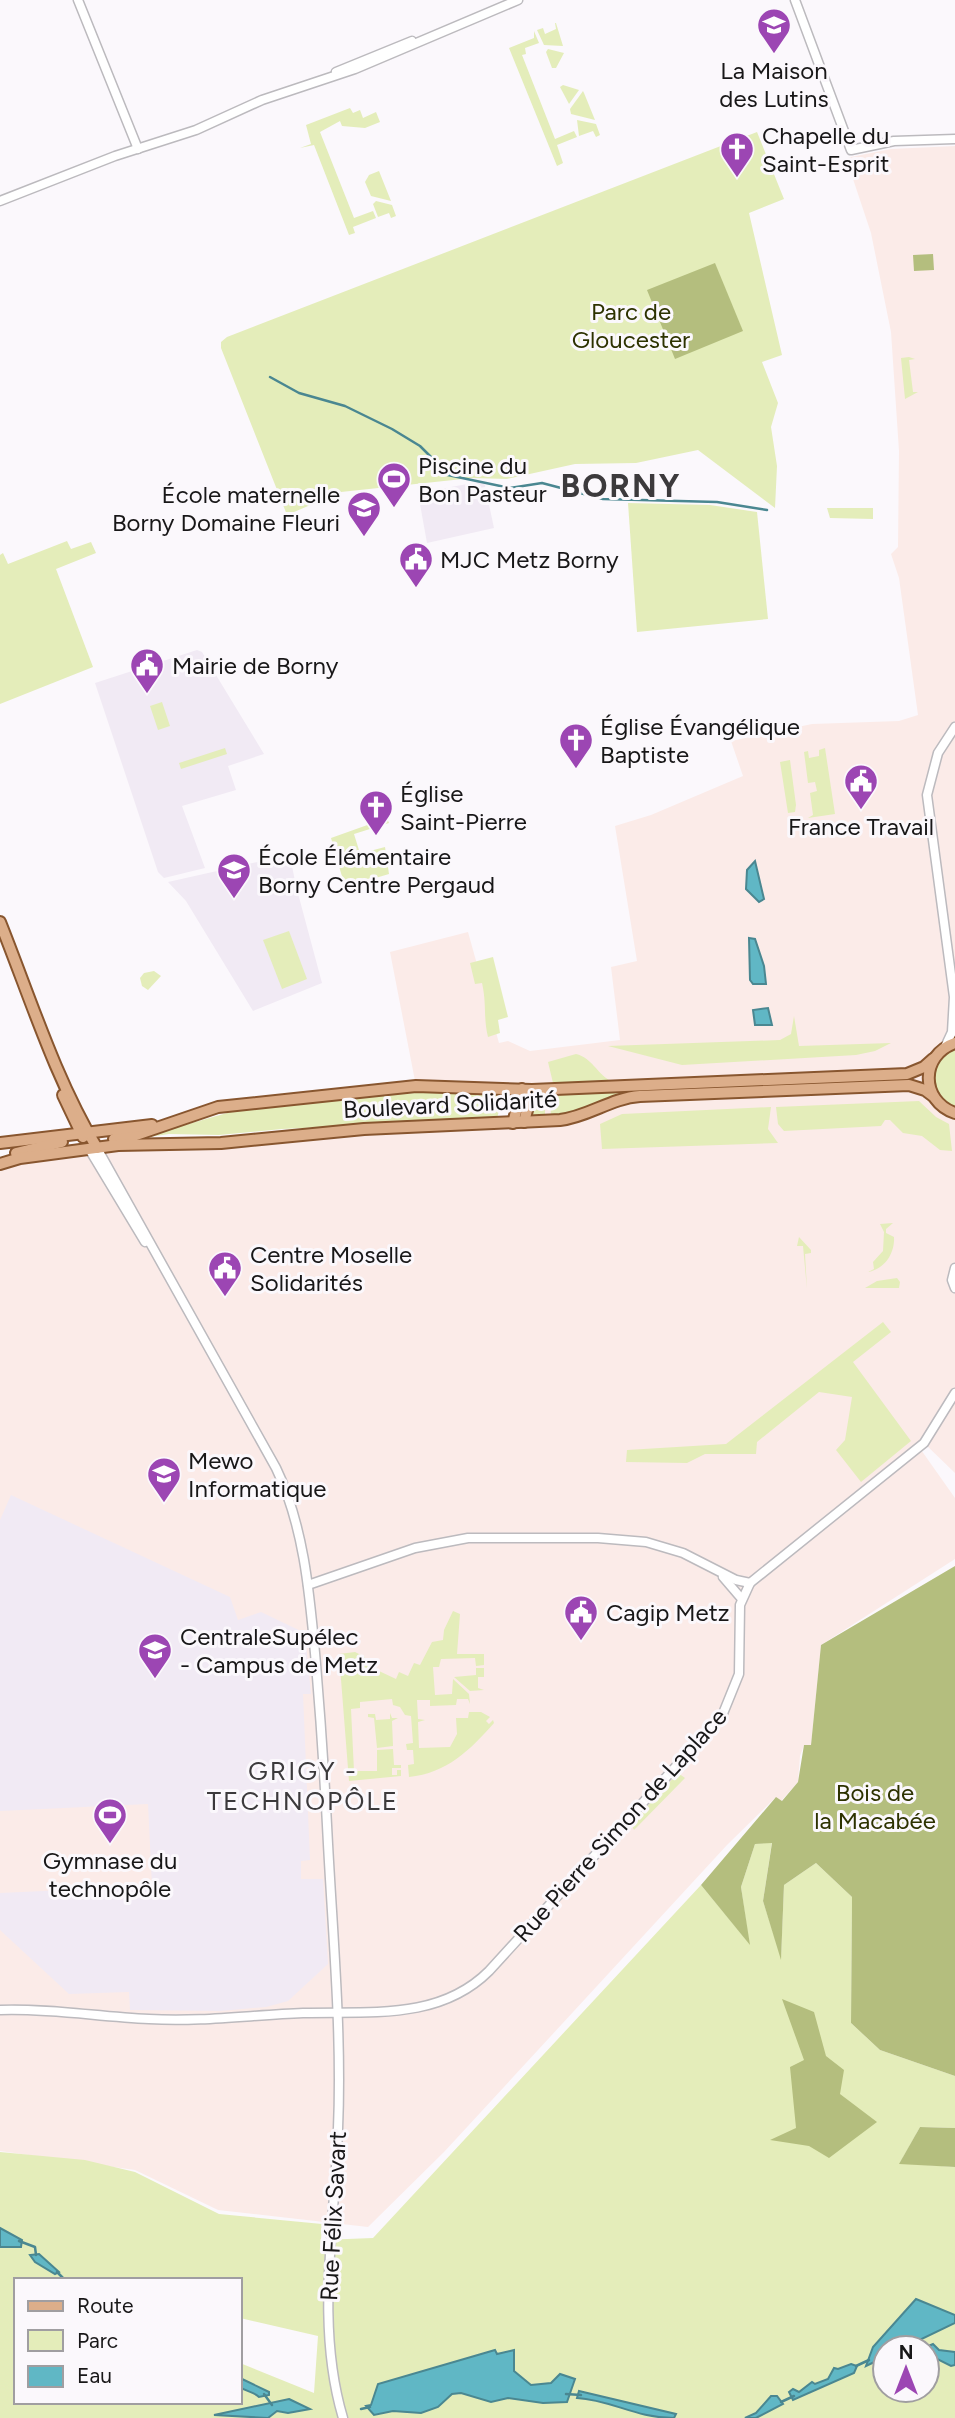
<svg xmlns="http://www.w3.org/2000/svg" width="955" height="2418" font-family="Figtree,sans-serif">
<rect width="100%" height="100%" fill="#fbf8fc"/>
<polygon fill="#fbebe8" points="955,146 955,1473 924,1443 919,1447 955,1498 955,1559 821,1645 811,1745 804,1745 800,1756 798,1782 781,1801 775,1798 727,1845 444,2152 368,2227 218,2210 135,2170 0,2151 0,1164 108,1146 526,1122 528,1090 416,1086 390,952 468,932 499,1043 508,1041 530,1051 620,1040 611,967 637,961 615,826 651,815 743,776 731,741 812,724 899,721 918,715 899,578 891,554 898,547 899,451 891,332 871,233 846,158 891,149"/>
<g fill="#f1eaf4">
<polygon points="484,481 494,528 427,543 418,493"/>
<polygon points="197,650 202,652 264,754 228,766 236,790 182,806 205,868 164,878 158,872 95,683"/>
<polygon points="294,850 290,856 296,886 322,983 253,1011 186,901 168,882 280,857"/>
<polygon points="11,1495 230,1597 238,1620 261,1612 305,1633 311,1694 303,1694 310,1860 301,1861 301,1879 323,1879 328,1964 288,2001 266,2007 220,2011 130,2010 129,1992 69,1994 0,1930 0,1893 152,1886 148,1804 0,1811 0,1520"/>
</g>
<g fill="#e4edba" fill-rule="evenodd">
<polygon points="555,23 556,23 563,46 544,45 537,30 543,28 545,34 556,29"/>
<polygon points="534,31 539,43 525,48 526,54 522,55 555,139 574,131 577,137 557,145 563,163 557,166 509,48 534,38"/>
<polygon points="548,49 564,53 556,68 552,68 546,52"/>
<polygon points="563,85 579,90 569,104 560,87"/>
<polygon points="583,91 584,93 595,120 571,114 570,109"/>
<polygon points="350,108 353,113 360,110 363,118 376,112 380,122 365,128 342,126 340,121 320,132 354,218 373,211 376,218 353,227 355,233 349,235 314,145 300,148 311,144 306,125"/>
<polygon points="577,120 596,124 600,135 596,137 593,131 579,136"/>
<polygon points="757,132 784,199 749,213 782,355 762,362 778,403 771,427 777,466 775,508 698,450 636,463 575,464 507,479 472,478 341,492 287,515 221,348 221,342 227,337"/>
<polygon points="379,171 391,201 371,196 365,182 369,175"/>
<polygon points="376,201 392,205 396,216 391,218 389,213 378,217 373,204"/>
<polygon points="909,357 915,359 909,360 913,392 918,392 905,399 901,358"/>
<polygon points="628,503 710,505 757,512 768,619 637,632"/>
<polygon points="827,508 873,508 873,519 830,518"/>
<polygon points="67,541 71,549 91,542 96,553 56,569 93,667 0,704 0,555 3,553 8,564"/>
<polygon points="162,702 170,726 158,730 150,706"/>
<polygon points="225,748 227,754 181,769 179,763"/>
<polygon points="825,748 835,814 808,818 813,815 810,793 817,791 815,782 808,783 804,752 808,751 809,758 819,756 819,750"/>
<polygon points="790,760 796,805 795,812 788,813 780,762"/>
<polygon points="387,818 389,823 354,834 363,863 369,861 366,852 385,847 389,874 345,887 331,838"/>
<polygon points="289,931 307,979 282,989 263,940"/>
<path d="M493,957L508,1017L498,1020L500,1033L488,1037C483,1016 487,1006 482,983L475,984L470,963Z"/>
<polygon points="154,971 161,976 148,990 142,986 140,978 144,973"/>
<polygon points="794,1016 799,1046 891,1043 875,1051 856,1055 682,1065 608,1046 780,1040 791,1034"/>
<path d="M955,1049V1107C927,1095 928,1061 955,1049Z"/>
<path d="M576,1054C592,1058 597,1073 609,1080L553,1083L548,1062Z"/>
<polygon points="628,1090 576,1113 551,1117 550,1094"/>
<polygon points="433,1092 503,1093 497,1119 282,1129 219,1135 169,1134 136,1139 241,1109 345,1097"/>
<polygon points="545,1094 545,1117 531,1116 535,1096"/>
<polygon points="919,1101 936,1117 949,1124 952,1151 940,1150 922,1136 903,1133 890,1120 885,1120 881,1126 784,1131 778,1124 776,1107"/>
<polygon points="771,1107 768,1129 778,1143 602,1149 600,1124 622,1114"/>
<path d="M893,1223L886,1229V1233L894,1237C895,1253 885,1269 868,1272L874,1269L873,1262L883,1251L884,1232L880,1224Z"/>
<polygon points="799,1237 811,1250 811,1253 805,1254 807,1289 803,1246 797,1246"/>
<polygon points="897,1278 900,1282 899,1288 865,1288 877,1281"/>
<polygon points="883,1322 891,1332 853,1362 911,1441 861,1482 836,1450 845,1440 852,1397 819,1392 757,1442 756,1454 705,1454 687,1463 626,1462 627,1450 726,1444"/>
<path d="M453,1611L460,1614L457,1654H484V1665L476,1666L475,1658L441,1659L439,1667H433L435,1695L452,1694L453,1679L469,1694L470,1704L468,1699H457L456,1705L430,1706V1700H417L418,1719L425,1720L418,1722L419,1748L450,1747L457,1734L456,1718H468L469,1712H481L490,1717L486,1721L489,1724L493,1720L494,1723C469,1751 447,1773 409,1777L408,1765L414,1764L413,1750H407L406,1744L413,1743L411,1716L405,1715L400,1707L393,1705L392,1699L360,1702V1708L351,1709L354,1771H377V1750L393,1749L394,1765H401V1768H392V1775H397V1770H401V1776L349,1781L339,1654L355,1652L365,1657L362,1663L396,1679L399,1672L408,1676L414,1663L420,1665L432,1642L443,1640L444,1630Z"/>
<polygon points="476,1668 484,1668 484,1677 478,1677 478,1688 484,1690 470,1691 454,1677 476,1675"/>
<polygon points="390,1713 392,1718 398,1718 392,1721 393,1746 377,1748 374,1718 368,1717 368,1714 375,1714 376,1720 390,1719"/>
<polygon points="678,1773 685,1778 634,1830 631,1824"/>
<path d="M772,1842L763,1901L781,1957L784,1885L816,1863L852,1897L851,2023L880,2050L955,2076V2128L920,2127L900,2163L955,2167V2418H0V2152L85,2160L135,2172L219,2214L322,2224L321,2240L373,2238L701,1885L749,1943L741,1887L755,1844ZM16,2280H240V2318L318,2336L314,2393L240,2363V2402H16ZM885,2348H927V2390H885Z"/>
</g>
<g fill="#b4be7e">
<polygon points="933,254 934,270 914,271 913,255"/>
<polygon points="715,263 743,331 675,359 647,290"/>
<polygon points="955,1566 955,2076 880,2050 851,2023 852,1897 816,1863 784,1885 781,1960 763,1901 772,1843 755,1844 741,1887 750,1945 701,1885 776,1797 782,1801 798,1782 804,1745 811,1745 821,1645"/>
<polygon points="782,1999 814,2012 826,2056 844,2070 840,2094 877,2122 829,2158 809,2146 770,2140 796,2128 790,2067 804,2060"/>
<polygon points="920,2127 955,2128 955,2167 899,2164"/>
</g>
<g fill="#60b7c5" stroke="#4a8791" stroke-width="2">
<polygon points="755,861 764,899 759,902 746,889 747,870"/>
<polygon points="749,938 755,939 764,966 766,984 753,984 750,980"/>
<polygon points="768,1008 772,1025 755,1025 753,1010"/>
<polygon points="0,2228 22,2240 21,2247 0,2247"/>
<polygon points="39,2254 59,2272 55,2274 35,2262 30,2255"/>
<polygon points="916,2299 955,2315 955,2323 903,2348 885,2348 885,2357 866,2366 873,2347"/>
<polygon points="933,2344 939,2350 955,2352 955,2365 951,2366 927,2354 927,2348 924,2348"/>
<polygon points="495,2350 497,2354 514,2350 514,2371 531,2385 551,2383 560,2374 575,2379 567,2402 543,2403 508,2398 491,2402 461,2393 452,2394 438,2407 421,2413 393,2411 374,2415 366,2406 371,2405 378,2384"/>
<polygon points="851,2364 857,2366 854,2373 793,2400 789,2392 793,2389 799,2392 812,2382 815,2384 828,2379 834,2368 838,2369"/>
<path d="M240,2378L269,2392V2395L259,2397C253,2391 246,2392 240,2387Z"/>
<path d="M579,2391L676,2414L674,2418C635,2418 612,2400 577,2398Z"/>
<polygon points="771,2396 777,2396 783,2404 756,2418 745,2418 756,2413"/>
<polygon points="289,2399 310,2409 288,2413 277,2411 268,2418 214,2415"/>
</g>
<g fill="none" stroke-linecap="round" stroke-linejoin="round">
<g stroke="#4a8791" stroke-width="2.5">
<polyline points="270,377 299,393 345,406 392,429 420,446 434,460"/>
<polyline points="443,474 510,488 542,483 603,499 717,502 767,510"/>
<polyline points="19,2241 35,2247 36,2255"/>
<polyline points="57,2272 65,2280"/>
<polyline points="917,2339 923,2348"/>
<polyline points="856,2366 869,2360"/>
<polyline points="264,2394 272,2405"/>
<polyline points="566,2394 581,2395"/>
<polyline points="781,2402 794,2396"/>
<polyline points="361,2409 370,2407"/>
</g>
<g stroke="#bcbabe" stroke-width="11">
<g id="minor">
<polyline points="78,0 138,149"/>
<polyline points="795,0 851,150 894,141 955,139"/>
<polyline points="336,72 412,41"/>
<polyline points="0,201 115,156 196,130 262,100 355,69 518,0"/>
<polyline points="945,1047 952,1032 954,997 927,795 938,753 955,727"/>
<path d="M97,1148L276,1468C305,1528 310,1599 316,1664C321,1724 325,1784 328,1844C333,1938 342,2034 338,2129C335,2225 315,2324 343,2418"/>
<polyline points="89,1149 145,1242"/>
<polyline points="955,1268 952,1280 955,1288"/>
<polyline points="723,1577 741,1598"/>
<polyline points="308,1585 415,1548 468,1538 598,1538 646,1542 683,1553 736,1580 750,1583"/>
<path d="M0,2010C50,2008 99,2017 149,2019C201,2022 251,2015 303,2013C368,2011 439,2021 489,1971L722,1716L739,1674L740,1605L750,1583L924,1443L955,1393"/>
</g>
</g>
<g stroke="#88562f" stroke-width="14">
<g id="major">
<path d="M0,922C30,997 55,1078 97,1148"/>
<path d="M955,1043C920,1055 920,1101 955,1113"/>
<polyline points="63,1095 83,1137"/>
<polyline points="524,1122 532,1090"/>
<polyline points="513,1123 522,1089"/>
<polyline points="114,1139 136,1135 218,1107 416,1086 532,1090 907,1074 924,1067 933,1059"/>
<polyline points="0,1143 152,1125"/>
<polyline points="16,1153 62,1142"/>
<path d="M0,1164L20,1158L118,1145L221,1143L364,1129L560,1120C588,1117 611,1098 640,1096L909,1085L925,1090L933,1096"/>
</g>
</g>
<use href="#minor" stroke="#fff" stroke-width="8"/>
<use href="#major" stroke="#dcae8a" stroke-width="10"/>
</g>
<defs>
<g id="school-pin" transform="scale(1.75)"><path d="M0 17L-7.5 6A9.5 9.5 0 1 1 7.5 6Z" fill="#9c46b3" stroke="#fbf8fc"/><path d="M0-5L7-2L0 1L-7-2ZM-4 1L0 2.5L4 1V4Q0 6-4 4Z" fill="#fff"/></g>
<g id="church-pin" transform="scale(1.75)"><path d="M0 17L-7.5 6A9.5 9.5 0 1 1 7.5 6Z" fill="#9c46b3" stroke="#fbf8fc"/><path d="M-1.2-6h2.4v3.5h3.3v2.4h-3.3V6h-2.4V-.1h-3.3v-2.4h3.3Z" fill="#fff"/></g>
<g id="stadium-pin" transform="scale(1.75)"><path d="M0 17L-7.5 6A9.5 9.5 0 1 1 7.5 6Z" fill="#9c46b3" stroke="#fbf8fc"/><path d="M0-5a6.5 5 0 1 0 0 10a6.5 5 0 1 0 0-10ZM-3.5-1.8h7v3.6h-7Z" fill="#fff"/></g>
<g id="civic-pin" transform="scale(1.75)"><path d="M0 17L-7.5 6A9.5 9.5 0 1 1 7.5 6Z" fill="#9c46b3" stroke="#fbf8fc"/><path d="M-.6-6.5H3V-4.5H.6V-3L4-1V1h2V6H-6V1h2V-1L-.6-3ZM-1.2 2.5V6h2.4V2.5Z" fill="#fff"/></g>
<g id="university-pin" transform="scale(1.75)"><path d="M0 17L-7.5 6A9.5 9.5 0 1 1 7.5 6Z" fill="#9c46b3" stroke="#fbf8fc"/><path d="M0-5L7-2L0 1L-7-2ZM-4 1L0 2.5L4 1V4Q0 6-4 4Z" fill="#fff"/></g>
</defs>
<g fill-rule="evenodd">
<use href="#school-pin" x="774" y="25"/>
<use href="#church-pin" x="737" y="149"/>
<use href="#stadium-pin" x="394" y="479"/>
<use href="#school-pin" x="364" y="508"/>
<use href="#civic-pin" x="416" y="559"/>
<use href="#civic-pin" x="147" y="665"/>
<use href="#church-pin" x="576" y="740"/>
<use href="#civic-pin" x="861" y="781"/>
<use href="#church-pin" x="376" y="807"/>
<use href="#school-pin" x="234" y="870"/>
<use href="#civic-pin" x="225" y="1268"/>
<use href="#university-pin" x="164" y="1474"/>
<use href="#civic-pin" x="581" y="1612"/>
<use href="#university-pin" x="155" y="1650"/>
<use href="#stadium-pin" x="110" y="1815"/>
</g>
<g text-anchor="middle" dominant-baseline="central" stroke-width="6" stroke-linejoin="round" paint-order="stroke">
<g font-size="24" fill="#181718" stroke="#fbf8fc" text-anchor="start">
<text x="774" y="70" text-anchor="middle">La Maison<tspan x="774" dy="28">des Lutins</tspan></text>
<text x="762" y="135">Chapelle du<tspan x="762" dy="28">Saint-Esprit</tspan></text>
<text x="418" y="465">Piscine du<tspan x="418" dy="28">Bon Pasteur</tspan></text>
<text x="340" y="494" text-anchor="end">École maternelle<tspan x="340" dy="28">Borny Domaine Fleuri</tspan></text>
<text x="440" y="559">MJC Metz Borny</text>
<text x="172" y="665">Mairie de Borny</text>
<text x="600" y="726">Église Évangélique<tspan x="600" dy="28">Baptiste</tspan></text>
<text x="400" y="793">Église<tspan x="400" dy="28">Saint-Pierre</tspan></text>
<text x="861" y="826" text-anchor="middle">France Travail</text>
<text x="258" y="856">École Élémentaire<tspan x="258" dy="28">Borny Centre Pergaud</tspan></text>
<text x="250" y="1254">Centre Moselle<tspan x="250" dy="28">Solidarités</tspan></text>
<text x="188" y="1460">Mewo<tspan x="188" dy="28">Informatique</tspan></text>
<text x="606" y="1612">Cagip Metz</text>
<text x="180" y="1636">CentraleSupélec<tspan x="180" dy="28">- Campus de Metz</tspan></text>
<text x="110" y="1860" text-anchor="middle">Gymnase du<tspan x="110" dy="28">technopôle</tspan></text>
</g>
<g font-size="24" fill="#2d3200" stroke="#fbf8fc">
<text x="631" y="311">Parc de<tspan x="631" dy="28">Gloucester</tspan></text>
<text x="875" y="1792">Bois de<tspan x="875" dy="28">la Macabée</tspan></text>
</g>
<g font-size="24" fill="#181718" stroke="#fbf8fc">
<text transform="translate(450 1104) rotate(-3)">Boulevard Solidarité</text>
<text transform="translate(620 1825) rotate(-48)">Rue Pierre Simon de Laplace</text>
<text transform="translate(333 2216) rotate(-87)">Rue Félix Savart</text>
</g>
<g font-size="26" letter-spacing="2" fill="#3c3a3c" stroke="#fbf8fc">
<text x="303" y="1771">GRIGY -<tspan x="303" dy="30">TECHNOPÔLE</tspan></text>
</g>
<g font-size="32" font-weight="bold" letter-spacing="2" fill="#3c3a3c" stroke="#fbf8fc">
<text x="621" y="486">BORNY</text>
</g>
</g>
<rect x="14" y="2278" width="228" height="126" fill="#fbf8fc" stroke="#a09ea1" stroke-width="2"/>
<rect x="28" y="2301" width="35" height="10" fill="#dcae8a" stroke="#a09ea1" stroke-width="2"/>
<text x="77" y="2313" font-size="21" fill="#181718">Route</text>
<rect x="28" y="2330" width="35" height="21" fill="#e4edba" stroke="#a09ea1" stroke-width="2"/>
<text x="77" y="2348" font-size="21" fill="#181718">Parc</text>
<rect x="28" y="2366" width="35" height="21" fill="#60b7c5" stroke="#a09ea1" stroke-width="2"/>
<text x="77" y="2383" font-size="21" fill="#181718">Eau</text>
<g transform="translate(906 2369)"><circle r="33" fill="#fbf8fc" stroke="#a09ea1" stroke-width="2"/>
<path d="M0-5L12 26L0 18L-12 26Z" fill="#9c46b3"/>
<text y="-10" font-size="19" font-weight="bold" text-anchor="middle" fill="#181718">N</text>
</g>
</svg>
